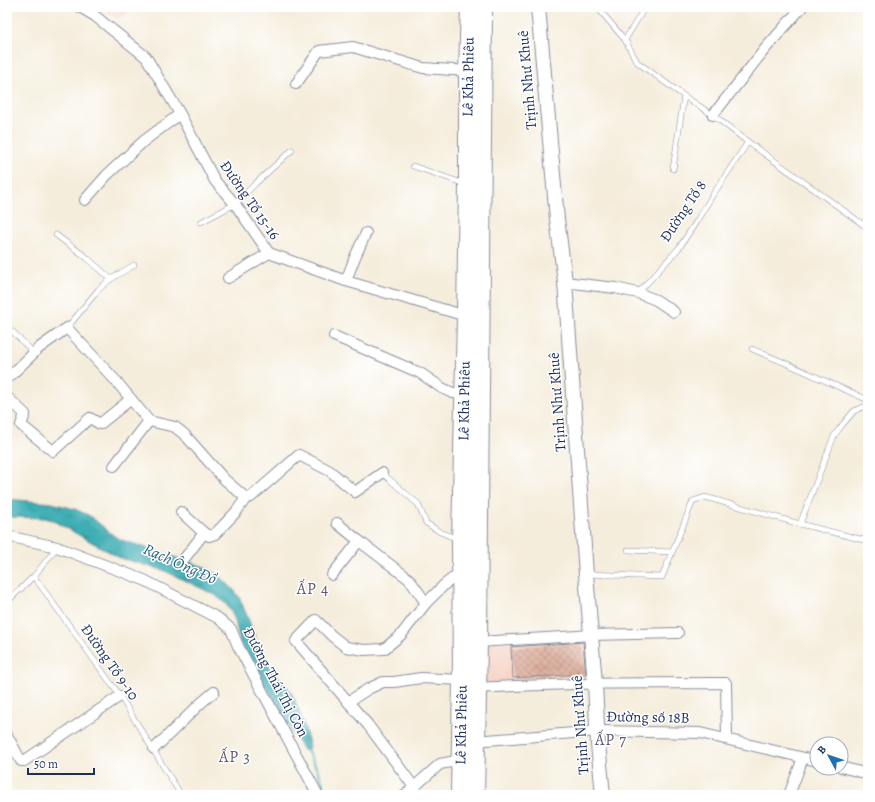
<svg xmlns="http://www.w3.org/2000/svg" width="875" height="802" font-family="Alegreya,serif">
<defs>
<pattern id="water-ripples" width="26" height="14" patternUnits="userSpaceOnUse"><rect width="26" height="14" fill="#3caeb4"/><path d="M2 4q2-2 4 0t4 0M15 11q2-2 4 0t4 0" fill="none" stroke="#328e96"/></pattern>
<pattern id="building-cross-hatch" width="8" height="8" patternUnits="userSpaceOnUse"><rect width="8" height="8" fill="#dcab99"/><path d="M0 0l8 8M0 8l8-8" fill="none" stroke="#b28c80"/></pattern>
</defs>
<rect width="100%" height="100%" fill="#fff"/>
<filter id="ink" filterUnits="userSpaceOnUse"><feTurbulence type="fractalNoise" baseFrequency=".025" numOctaves="2"/><feDisplacementMap in="SourceGraphic" scale="8" xChannelSelector="R" yChannelSelector="G"/><feConvolveMatrix kernelMatrix="1 2 1 2 8 2 1 2 1" color-interpolation-filters="sRGB"/></filter>
<filter id="wash" filterUnits="userSpaceOnUse"><feTurbulence type="fractalNoise" baseFrequency=".012" numOctaves="4" result="noise"/><feDisplacementMap in="SourceGraphic" scale="16" xChannelSelector="R" yChannelSelector="G"/><feGaussianBlur stdDeviation="0.9" result="paint"/><feColorMatrix in="noise" values="0 0 0 0 0 0 0 0 0 0 0 0 0 0 0 0 0 1.4 0 .05"/><feComposite in="paint" operator="in"/></filter>
<g filter="url(#wash)">
<rect width="100%" height="100%" fill="#f5eddb"/>
<g fill="#f6d2c3">
<polygon points="97,7 132,7 126,15 123,16 116,18 112,17"/>
<polygon points="586,638 590,681 483,688 482,643"/>
</g>
<polygon fill="url(#water-ripples)" stroke="#2c6e89" points="7,499 52,503 75,509 90,516 113,535 119,539 202,566 217,574 233,589 239,597 248,618 260,651 271,668 289,689 294,698 304,724 308,740 309,747 306,751 303,750 301,747 269,691 256,676 240,643 235,620 232,613 226,604 215,595 163,570 120,558 52,520 45,518 7,517"/>
<g fill="none" stroke-linecap="round" stroke-linejoin="round">
<polyline stroke="#3caeb4" stroke-width="2.5" points="306,748 319,773 327,795"/>
</g>
<g id="blocks">
<polygon fill="url(#building-cross-hatch)" points="583,642 586,674 513,678 511,647"/>
</g>
</g>
<g filter="url(#ink)">
<use href="#blocks" fill-opacity="0" stroke="#888e9c" stroke-width="1"/>
<g fill="none" stroke-linecap="round" stroke-linejoin="round">
<g stroke="#888e9c" stroke-width="6">
<g id="lane">
<polyline points="597,7 625,40 637,62 684,96 713,115 748,142 868,228"/>
<polyline points="625,40 645,7"/>
<polyline points="413,166 465,184"/>
<polyline points="673,169 684,96"/>
<polyline points="201,222 235,204 256,183 292,150"/>
<polyline points="56,235 86,257 111,279"/>
<polyline points="638,293 679,248 696,222 712,196 748,142"/>
<polyline points="67,328 98,290 111,279 134,265"/>
<polyline points="13,332 34,353"/>
<polyline points="752,349 790,365 868,400"/>
<polyline points="382,473 418,504 426,523 440,532 458,539"/>
<polyline points="800,524 834,436 843,424 854,411 868,405"/>
<polyline points="57,547 35,575 35,578 120,696 181,795"/>
<polyline points="628,550 672,552"/>
<polyline points="587,574 662,577 693,501 705,497 800,524 868,541"/>
<polyline points="7,602 35,575"/>
<polyline points="244,795 246,794"/>
</g>
</g>
<g stroke="#888e9c" stroke-width="12">
<g id="street">
<polyline points="80,7 95,16 146,57 180,114 215,181 235,204 269,253 346,281 466,316"/>
<polyline points="296,84 319,51 353,47 423,68 468,71"/>
<polyline points="713,115 765,49 802,7"/>
<polyline points="85,200 107,175 145,140 180,114"/>
<polyline points="228,278 269,253"/>
<polyline points="346,281 355,257 366,233"/>
<polyline points="565,282 615,288 638,293 656,300 674,312"/>
<polyline points="334,336 420,373 442,388 453,393 464,394"/>
<polyline points="7,379 39,348 67,328 116,381 149,421 175,427 185,435 224,479 246,498 251,497 299,455 330,471 355,492 382,473"/>
<polyline points="7,397 25,414 21,425 53,451 90,418 100,424 131,399"/>
<polyline points="114,466 149,421"/>
<polyline points="181,512 204,533 209,536 215,534 236,512 246,498"/>
<polyline points="337,523 359,541 409,579 426,603"/>
<polyline points="7,536 57,547 144,580 218,618 231,629 238,646 318,795"/>
<polyline points="184,559 204,533"/>
<polyline points="332,575 359,541"/>
<polyline points="478,642 563,637 591,635 678,633"/>
<path d="M477,688C560,683 643,683 726,683L727,739"/>
<polyline points="348,702 368,689 383,682 394,682 421,678 462,680"/>
<polyline points="7,735 21,761 24,761 120,696"/>
<polyline points="475,741 598,731 700,733 817,761"/>
<polyline points="154,749 201,703 214,692"/>
<polyline points="841,767 868,774"/>
<polyline points="414,787 368,725 296,641 316,620 332,636 346,647 364,650 384,649 401,635 426,603 444,585 462,571"/>
<polyline points="405,795 440,764 461,760"/>
<polyline points="789,795 803,758"/>
</g>
</g>
<g stroke="#888e9c" stroke-width="16">
<polyline id="secondary" points="538,7 557,219 565,282 586,574 595,684 598,744 603,795"/>
</g>
<g stroke="#888e9c" stroke-width="20">
<g id="highway">
<polyline points="460,795 462,680 461,540 466,316 468,185 468,71 470,7"/>
<polyline points="475,795 478,642 483,7"/>
</g>
</g>
<use href="#lane" stroke="#fff" stroke-width="5"/>
<use href="#street" stroke="#fff" stroke-width="10"/>
<use href="#secondary" stroke="#fff" stroke-width="14"/>
<use href="#highway" stroke="#fff" stroke-width="18"/>
</g>
</g>
<g text-anchor="middle" dominant-baseline="central" stroke-width="3" stroke-linejoin="round" paint-order="stroke">
<g font-size="15" fill="#1b2f5e" stroke="#fff">
<text transform="translate(468 77) rotate(-89)">Lê Khả Phiêu</text>
<text transform="translate(527 80) rotate(-95)">Trịnh Như Khuê</text>
<text transform="translate(250 200) rotate(55)">Đường Tổ 15-16</text>
<text transform="translate(683 211) rotate(-56)">Đường Tổ 8</text>
<text transform="translate(464 401) rotate(-89)">Lê Khả Phiêu</text>
<text transform="translate(557 402) rotate(-94)">Trịnh Như Khuê</text>
<text transform="translate(110 662) rotate(55)">Đường Tổ 9-10</text>
<text transform="translate(276 682) rotate(62)">Đường Thái Thị Còn</text>
<text transform="translate(648 717) rotate(1)">Đường số 18B</text>
<text transform="translate(461 725) rotate(-89)">Lê Khả Phiêu</text>
<text transform="translate(580 725) rotate(-94)">Trịnh Như Khuê</text>
</g>
<g font-size="16" font-style="italic" fill="#286280" stroke="#fff">
<text transform="translate(180 564) rotate(24)">Rạch Ông Đồ</text>
</g>
<g font-size="16" letter-spacing="1" fill="#5f5a73" stroke="#fff">
<text x="313" y="589">ẤP 4</text>
<text x="611" y="740">ẤP 7</text>
<text x="235" y="757">ẤP 3</text>
</g>
</g>
<rect width="875" height="802" fill="none" stroke="#fff" stroke-width="24"/>
<g transform="translate(829 756) rotate(310)"><circle r="19" fill="#ffffff" stroke="#a4acbf"/>
<path d="M0-3L7 15L0 10L-7 15Z" fill="#1f6fb2"/>
<text y="-6" font-size="11" font-weight="bold" text-anchor="middle" fill="#1b2f5e">B</text>
</g>
<path d="M28 768v6h66v-6" fill="none" stroke="#1b2f5e" stroke-width="2"/>
<text x="34" y="768" font-size="12" fill="#1b2f5e" stroke="#ffffff" stroke-width="3" paint-order="stroke">50 m</text>
</svg>
